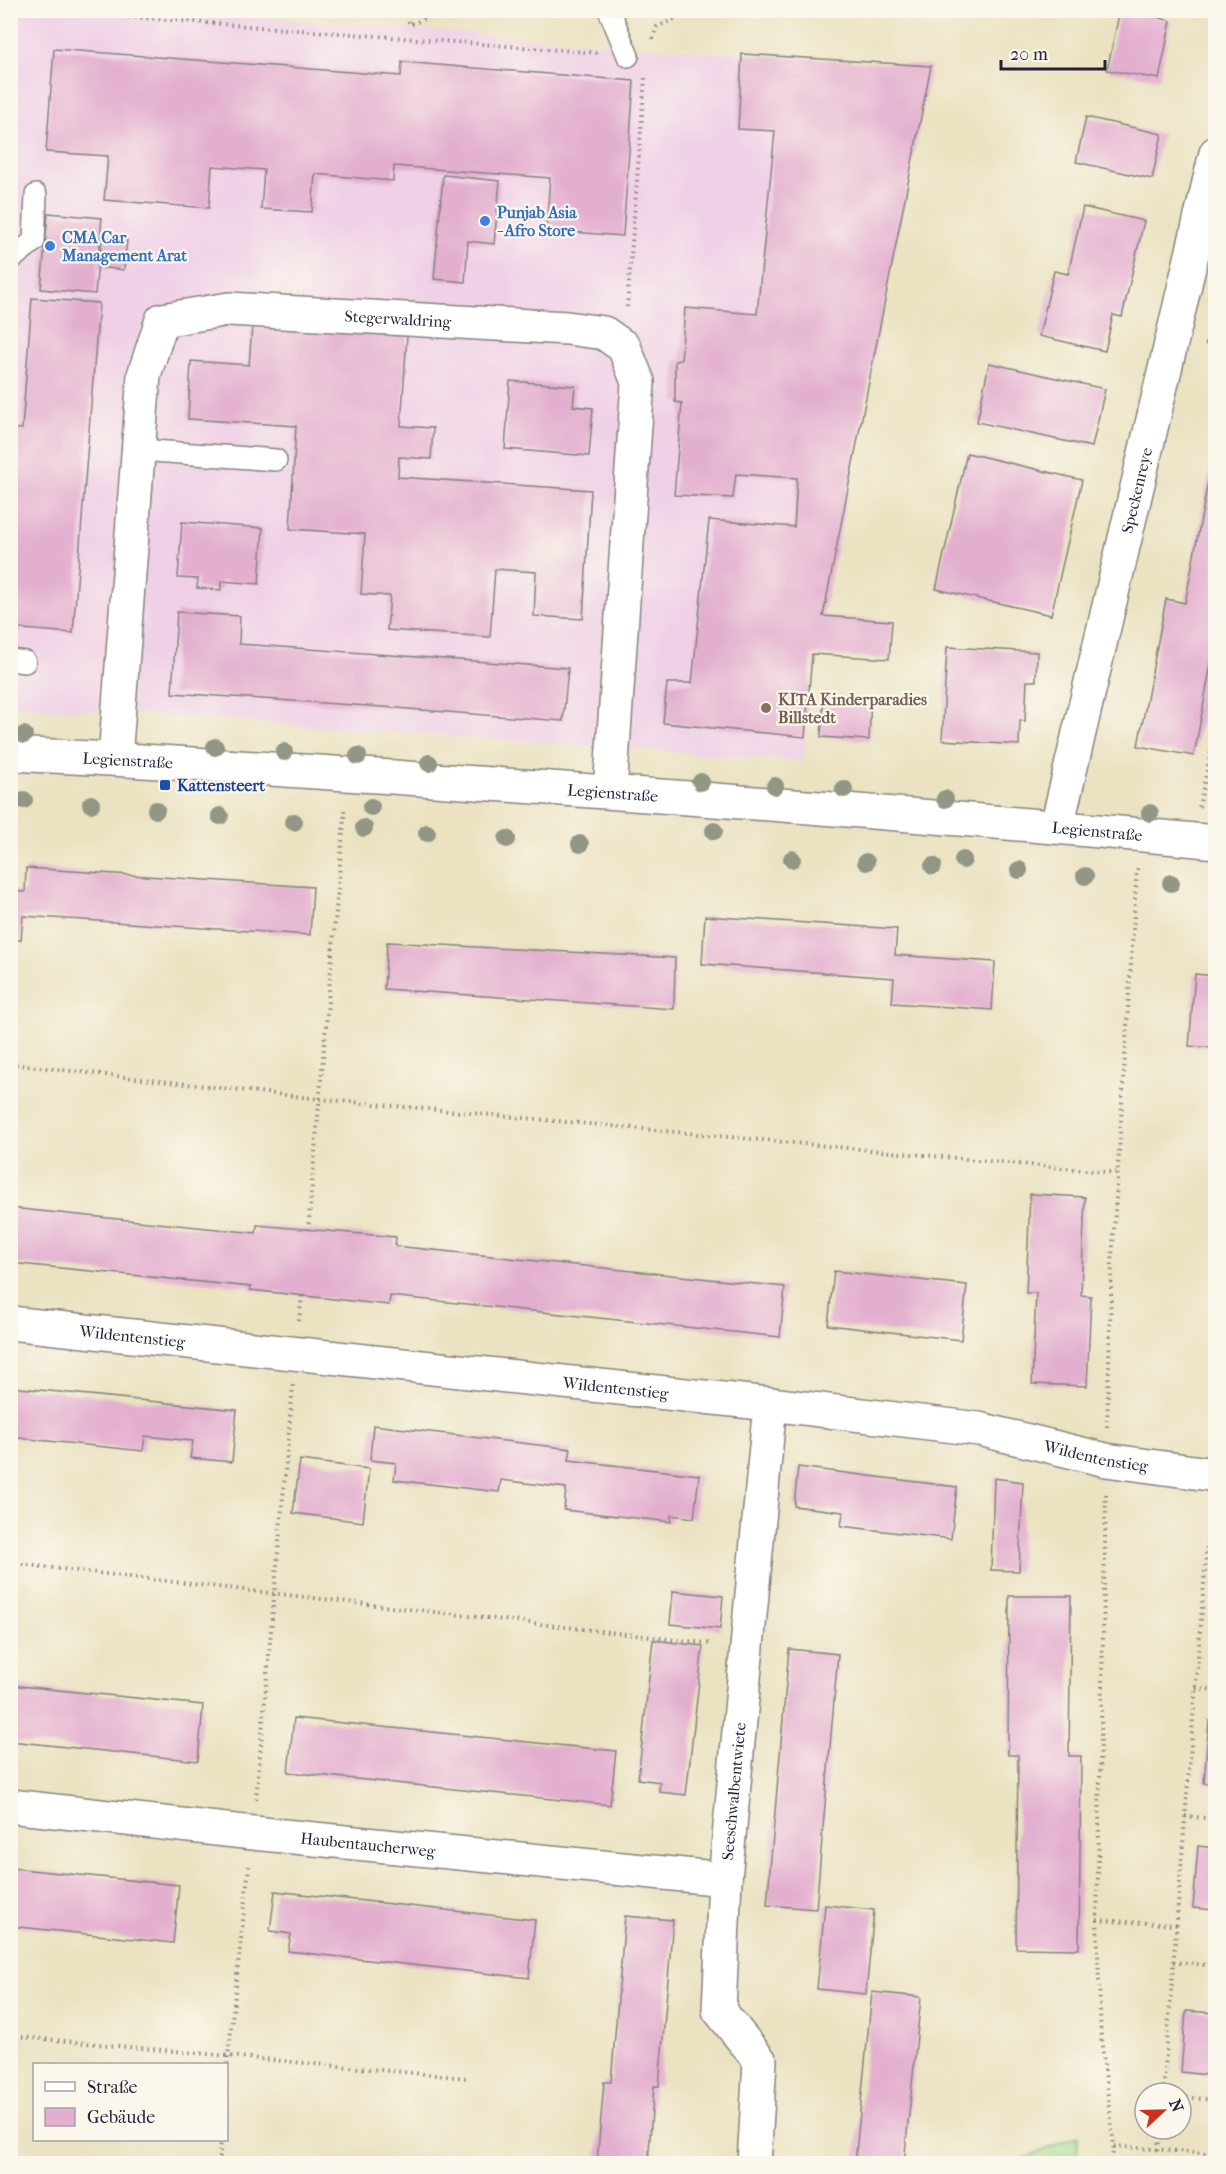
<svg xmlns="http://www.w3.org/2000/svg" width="1226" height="2174" font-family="'IM FELL French Canon',serif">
<rect width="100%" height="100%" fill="#fbf7ec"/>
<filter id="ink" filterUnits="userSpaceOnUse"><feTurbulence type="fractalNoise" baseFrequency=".0167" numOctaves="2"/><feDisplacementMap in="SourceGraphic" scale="12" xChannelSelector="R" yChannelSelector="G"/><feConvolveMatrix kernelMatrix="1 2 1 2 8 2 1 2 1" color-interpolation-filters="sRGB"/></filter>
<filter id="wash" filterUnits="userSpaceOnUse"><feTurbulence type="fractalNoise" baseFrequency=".008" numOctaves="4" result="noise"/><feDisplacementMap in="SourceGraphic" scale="24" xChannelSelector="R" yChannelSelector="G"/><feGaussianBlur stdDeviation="1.35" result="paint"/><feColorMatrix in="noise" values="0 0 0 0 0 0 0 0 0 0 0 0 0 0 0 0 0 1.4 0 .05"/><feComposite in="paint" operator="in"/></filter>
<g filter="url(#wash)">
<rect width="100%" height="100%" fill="#eae2c1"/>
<polygon fill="#efd0e7" points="10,11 176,11 742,54 931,66 823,616 815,616 804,761 11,705"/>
<polygon fill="#a1d889" stroke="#627d62" stroke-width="1.5" points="1078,2136 1077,2163 1015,2163 1015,2162"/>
<g id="blocks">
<g fill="#e3afcf">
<polygon points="1120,10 1134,10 1171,21 1159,79 1107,70"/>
<polygon points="10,33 14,33 12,71 10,71"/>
<polygon points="54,49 401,76 402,62 634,81 623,236 546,230 550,178 394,166 393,181 315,174 312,212 261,209 264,170 212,166 209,208 104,200 108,156 46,152"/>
<polygon points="742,54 931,66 823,616 892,621 889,659 812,654 805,737 663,723 667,683 692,683 709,520 794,527 797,478 736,474 733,498 674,495 682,403 675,402 675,361 681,360 685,308 757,314 775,131 738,129"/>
<polygon points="1086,117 1162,134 1152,179 1076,162"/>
<polygon points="443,175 500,181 494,244 468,241 465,282 434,279"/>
<polygon points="1083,207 1144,221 1122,317 1113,315 1105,351 1039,336 1054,271 1068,274"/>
<polygon points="48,213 102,218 95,294 41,289"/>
<polygon points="102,237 127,240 124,270 99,267"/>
<polygon points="32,298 99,303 73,633 10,628 10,428 22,429"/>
<polygon points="252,326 407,336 401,426 433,428 431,459 399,457 398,477 591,490 583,619 534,616 536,572 495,569 490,637 387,630 390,596 361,594 365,534 290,529 296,426 188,419 191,361 249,365"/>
<polygon points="989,363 1105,389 1092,447 977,422"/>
<polygon points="510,381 575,386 573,406 593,408 589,456 505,449"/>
<polygon points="967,453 1082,480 1051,615 936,589"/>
<polygon points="1213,455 1215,456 1215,642 1194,756 1138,746 1166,599 1185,603"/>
<polygon points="182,522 263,528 259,584 221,581 221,590 197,588 198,579 178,578"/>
<polygon points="177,612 240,616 239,644 568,668 563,721 383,707 172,693"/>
<polygon points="947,647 1037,652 1036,681 1027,681 1025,721 1020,720 1019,745 942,740"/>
<polygon points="824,695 871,699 869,740 821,737"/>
<polygon points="26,868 313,887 310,935 23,916 21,940 10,940 10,891 25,892"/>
<polygon points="705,916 897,929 895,955 995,962 992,1010 892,1003 894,978 702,964"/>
<polygon points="387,942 675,958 674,1009 384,989"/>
<polygon points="1195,974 1215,976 1215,1048 1189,1046"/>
<polygon points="1030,1194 1085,1197 1081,1295 1091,1296 1087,1386 1032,1384 1036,1293 1026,1293"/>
<polygon points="10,1208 256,1233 257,1225 396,1237 395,1246 785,1287 780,1337 390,1296 389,1305 250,1290 251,1287 10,1263"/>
<polygon points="834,1271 967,1285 961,1340 828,1325"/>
<polygon points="10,1387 237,1410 232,1462 190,1458 193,1441 145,1436 143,1451 10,1437"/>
<polygon points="373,1425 571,1449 569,1460 699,1475 694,1518 671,1515 671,1522 564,1510 566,1488 501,1480 499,1492 394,1480 396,1463 370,1460"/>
<polygon points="300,1460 369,1469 363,1522 293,1513"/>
<polygon points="798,1467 957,1487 951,1539 841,1526 843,1512 794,1506"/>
<polygon points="994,1478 1023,1482 1019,1571 991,1570"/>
<polygon points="673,1591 723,1596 720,1629 670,1624"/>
<polygon points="1009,1596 1071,1596 1069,1756 1081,1756 1079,1949 1016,1948 1018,1755 1008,1755"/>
<polygon points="653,1640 703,1646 686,1795 659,1792 660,1782 638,1779"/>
<polygon points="789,1649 838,1654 816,1909 767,1905"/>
<polygon points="10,1685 203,1705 198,1761 10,1741"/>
<polygon points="294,1718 616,1751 610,1805 288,1772"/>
<polygon points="1209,1721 1215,1721 1215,1784 1204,1783"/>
<polygon points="1198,1846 1215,1848 1215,1910 1193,1908"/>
<polygon points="10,1868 179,1885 173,1943 10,1926"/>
<polygon points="275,1891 535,1920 529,1978 288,1951 291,1934 270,1931"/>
<polygon points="825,1905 874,1910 866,1994 817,1989"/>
<polygon points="625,1916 673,1920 659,2086 654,2086 648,2163 597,2163 604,2082 611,2082"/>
<polygon points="872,1992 921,1997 904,2163 855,2163"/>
<polygon points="1186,2011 1215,2013 1215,2076 1181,2072"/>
</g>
</g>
</g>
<g filter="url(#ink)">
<use href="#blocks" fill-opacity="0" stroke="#86827e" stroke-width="1.5"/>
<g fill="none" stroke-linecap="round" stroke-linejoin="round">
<g stroke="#86827e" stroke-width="24">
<g id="lane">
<polyline points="609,10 628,56"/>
<polyline points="10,260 34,241 36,195"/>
<polyline points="139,450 276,460"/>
<polyline points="10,660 25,662"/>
</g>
</g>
<g stroke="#86827e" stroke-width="36">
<g id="street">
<path id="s1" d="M10,754C166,761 322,772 477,783C723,800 970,818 1216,842"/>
<path id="s2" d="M115,759L144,375L162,320L229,309L567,328L604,333L624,347L638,382L610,792"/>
<path id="s3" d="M1057,826L1216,153"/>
<path id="s4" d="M10,1323L770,1404L979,1429L1106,1460L1216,1475"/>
<path id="s5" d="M10,1806L253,1833L725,1879"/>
<path id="s6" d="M754,2164L760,2061L719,2010L725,1879L770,1404"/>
</g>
</g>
<g stroke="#86827e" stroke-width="4" stroke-dasharray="1.5 4.5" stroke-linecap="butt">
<polyline points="39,10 598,53"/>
<polyline points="404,10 410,25 445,10"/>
<polyline points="653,39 657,27 694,10"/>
<polyline points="627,307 645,78"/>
<polyline points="1205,343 1216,345"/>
<polyline points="1199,807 1216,729"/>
<polyline points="10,1064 320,1099 1117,1173"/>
<polyline points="308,1230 345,808"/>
<polyline points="299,1321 302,1295"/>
<polyline points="1107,1427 1112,1261 1137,868"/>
<polyline points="1106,1494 1097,1920 1101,2038 1114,2146 1111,2164"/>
<polyline points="10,1563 713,1644"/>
<polyline points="1196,1688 1216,1690"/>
<polyline points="256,1799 293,1385"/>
<polyline points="1185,1816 1216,1819"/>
<polyline points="1097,1920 1176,1925"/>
<polyline points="1173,1962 1216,1966"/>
<polyline points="10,2036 468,2078"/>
<polyline points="226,2076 249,1866"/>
<polyline points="1163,2093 1210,1508"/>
<polyline points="1181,2097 1216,2100"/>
<polyline points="1114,2146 1216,2154"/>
<polyline points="1158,2150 1160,2129"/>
<polyline points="219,2164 221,2140"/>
</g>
<use href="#lane" stroke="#fff" stroke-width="21"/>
<use href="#street" stroke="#fff" stroke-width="33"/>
</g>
<g fill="#919784">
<circle cx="24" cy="735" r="9"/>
<circle cx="215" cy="747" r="9"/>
<circle cx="284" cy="752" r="9"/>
<circle cx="358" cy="756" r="9"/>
<circle cx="429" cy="763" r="9"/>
<circle cx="701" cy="782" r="9"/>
<circle cx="775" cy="786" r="9"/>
<circle cx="844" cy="789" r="9"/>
<circle cx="945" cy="799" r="9"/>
<circle cx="24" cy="800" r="9"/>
<circle cx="91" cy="804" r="9"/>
<circle cx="371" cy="807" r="9"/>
<circle cx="156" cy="810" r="9"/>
<circle cx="1150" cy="813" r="9"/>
<circle cx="220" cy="816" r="9"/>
<circle cx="294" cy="822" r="9"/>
<circle cx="364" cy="828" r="9"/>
<circle cx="714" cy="831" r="9"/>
<circle cx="427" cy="833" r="9"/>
<circle cx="507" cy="839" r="9"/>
<circle cx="580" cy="844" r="9"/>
<circle cx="792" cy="859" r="9"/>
<circle cx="963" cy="860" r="9"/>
<circle cx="866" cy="862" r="9"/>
<circle cx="933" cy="866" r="9"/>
<circle cx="1019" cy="870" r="9"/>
<circle cx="1085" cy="876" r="9"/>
<circle cx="1171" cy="883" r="9"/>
</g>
</g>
<g fill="#3f7fe0" stroke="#fbf7ec" stroke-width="2">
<circle cx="485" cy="221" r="6"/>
<circle cx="50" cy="246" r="6"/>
</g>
<circle fill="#8d6e63" stroke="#fbf7ec" stroke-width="2" cx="766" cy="708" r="6"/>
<rect fill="#1a4fb4" stroke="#fbf7ec" stroke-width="2" x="159" y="779" width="12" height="12" rx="3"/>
<g text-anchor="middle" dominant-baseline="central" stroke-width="4.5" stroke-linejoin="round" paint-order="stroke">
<g font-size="16" font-weight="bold" fill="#366cbe" stroke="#fbf7ec" text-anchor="start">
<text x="497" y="212">Punjab Asia<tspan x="497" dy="18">- Afro Store</tspan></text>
<text x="62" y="237">CMA Car<tspan x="62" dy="18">Management Arat</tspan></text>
</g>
<g font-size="16" fill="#22223b" stroke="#fbf7ec">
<text stroke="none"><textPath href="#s2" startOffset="680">Stegerwaldring</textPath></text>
<text stroke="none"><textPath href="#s3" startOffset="345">Speckenreye</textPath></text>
<text stroke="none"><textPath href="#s1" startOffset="118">Legienstraße</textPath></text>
<text stroke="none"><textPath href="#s1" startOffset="604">Legienstraße</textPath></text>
<text stroke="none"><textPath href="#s1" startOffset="1090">Legienstraße</textPath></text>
<text stroke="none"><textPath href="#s4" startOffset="123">Wildentenstieg</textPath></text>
<text stroke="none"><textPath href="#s4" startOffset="609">Wildentenstieg</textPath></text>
<text stroke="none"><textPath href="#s4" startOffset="1095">Wildentenstieg</textPath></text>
<text stroke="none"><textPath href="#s6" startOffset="388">Seeschwalbentwiete</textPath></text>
<text stroke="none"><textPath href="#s5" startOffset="360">Haubentaucherweg</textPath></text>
</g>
<g font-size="16" font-weight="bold" fill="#785e54" stroke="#fbf7ec" text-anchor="start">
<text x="778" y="699">KITA Kinderparadies<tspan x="778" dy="18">Billstedt</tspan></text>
</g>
<g font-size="16" font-weight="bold" fill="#164399" stroke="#fbf7ec" text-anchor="start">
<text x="177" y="785">Kattensteert</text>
</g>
</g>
<rect width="1226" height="2174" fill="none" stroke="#fbf7ec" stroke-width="36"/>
<rect x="33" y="2063" width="195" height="78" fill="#fbf7ec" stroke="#a4a2a5" stroke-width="1.5"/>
<rect x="45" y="2082" width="30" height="9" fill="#ffffff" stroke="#a4a2a5" stroke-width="1.5"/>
<text x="87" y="2093" font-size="18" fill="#22223b">Straße</text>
<rect x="45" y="2108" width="30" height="18" fill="#e3afcf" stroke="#a4a2a5" stroke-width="1.5"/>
<text x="87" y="2123" font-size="18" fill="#22223b">Gebäude</text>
<g transform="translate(1163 2111) rotate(68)"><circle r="28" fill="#fbf7ec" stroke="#a4a2a5" stroke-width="1.5"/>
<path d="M0-4.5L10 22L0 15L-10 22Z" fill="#c8321e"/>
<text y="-9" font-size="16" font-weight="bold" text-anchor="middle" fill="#22223b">N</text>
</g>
<path d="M1001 60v9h104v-9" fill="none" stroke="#22223b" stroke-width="3"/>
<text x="1010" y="60" font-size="18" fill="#22223b" stroke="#fbf7ec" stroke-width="4.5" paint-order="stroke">20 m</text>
</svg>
